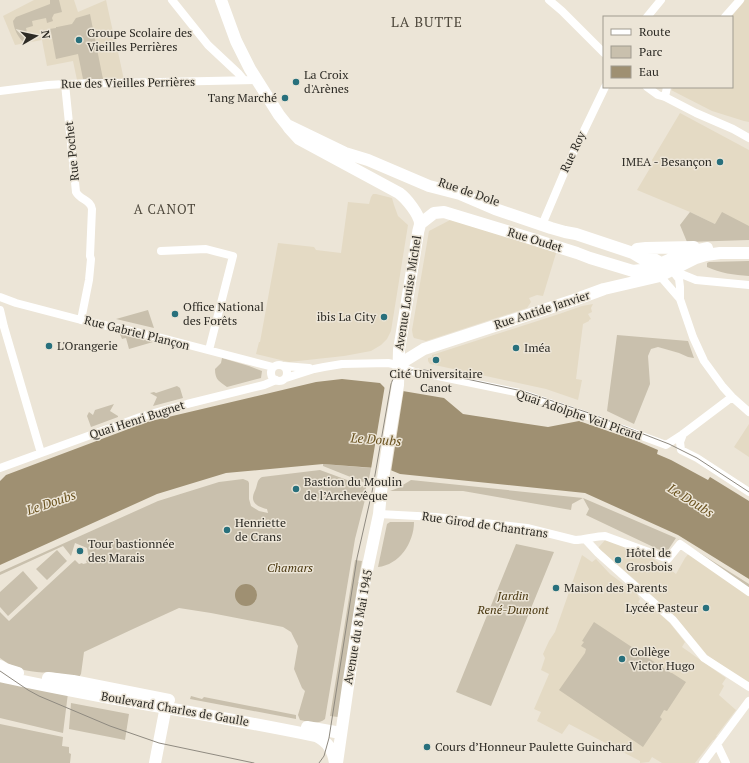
<svg xmlns="http://www.w3.org/2000/svg" width="749" height="763" font-family="'PT Serif',serif">
<style>
.built{fill:#e4dac4}
.green{fill:#c9c0ad}
.water{fill:#9f9072}
.pier{fill:#ece5d7}
.lines{fill:none;stroke-linecap:round;stroke-linejoin:round}
.minor{stroke:#fff;stroke-width:8}
.secondary{stroke:#fff;stroke-width:12}
.tram{stroke:#8f8a80;stroke-width:1}
.poi-dot{fill:#28707c;stroke:#ece5d7;stroke-width:1.5}
.labels{text-anchor:middle;stroke-width:3;stroke-linejoin:round;paint-order:stroke}
.poi-label{font-size:12px;fill:#2d2b25;stroke:#ece5d7;text-anchor:start}
.street-label{font-size:12px;fill:#2d2b25;stroke:#ece5d7}
.park-label{font-size:12px;font-style:italic;fill:#48360e;stroke:#ece5d7}
.neighbourhood-label{font-size:13px;letter-spacing:1px;fill:#4e483c;stroke:#ece5d7}
.water-label{font-size:13px;font-style:italic;fill:#68501c;stroke:#ece5d7}
.quarter-label{font-size:14px;letter-spacing:1px;fill:#4e483c;stroke:#ece5d7}
</style>
<rect width="100%" height="100%" fill="#ece5d7"/>
<!-- built -->
<path class="built" d="M34 0H74L78 12 106 0 113 32 114 33 124 80 83 79 77 80 73 61 47 66 42 40 15 45 3 16Z
M745 0H749V122L744 121 712 111 671 90 674 87H732L731 17Z
M680 113 749 150V226L715 224 690 212 637 190 653 163 652 160Z
M373 194H376L392 198 394 205 398 216 408 225 391 331 387 339 381 345 371 351 344 356 289 362 256 354 259 342H260L278 243 314 247 316 250 341 253 348 202 369 204 371 197Z
M452 219 557 250 543 296 537 295 529 298 531 302 527 308 426 341 414 338 413 336 412 330 429 231Z
M593 304 591 308 592 312 588 314 591 319 589 320V321L583 324 576 379 582 380 578 400 546 389 430 364 428 361V358L432 357V355L559 314 582 306Z
M749 424V457L734 447Z
M606 539 648 555 667 569H670L676 574 685 558 690 552 749 595V682H746L707 655 678 620 648 594 649 592 598 548Z
M582 555 592 562 596 559 610 574 637 594 640 599 638 602 644 607 647 603 669 622 685 642 682 647 726 678 722 684 724 686 719 695 736 710 716 736H717L714 740H713L695 763H662L652 757 649 762 640 763V761L569 724 562 734 537 721 541 712 534 709 549 674 541 670 545 658 543 654 549 641 555 632Z"/>
<!-- green -->
<path class="green" d="M50 0H59L62 12 54 14 52 18 53 21 47 23 46 18 32 21 33 26 26 28 29 42H23C17 35 14 29 13 21L16 17 50 4Z
M90 14 103 79H83L78 54 56 59 51 32H49V29L56 28V27H57L72 24 76 18Z
M690 212 715 224 722 212 749 226V240L687 242 680 225Z
M749 261V276C734 275 720 273 707 267V263L709 262Z
M148 310 154 328 116 319Z
M120 334V333L153 342 129 349 126 338 122 339Z
M617 335 688 341 694 358 688 357 679 353 658 347 651 349 648 356 650 384 634 424 607 411Z
M222 358 249 366 262 371 261 378 227 387C219 381 215 380 215 369L221 363Z
M177 386 180 388 183 398 153 406 157 397 150 393 154 392 156 393Z
M114 404 110 411 118 416V417L91 427 87 416 89 412 93 415 95 410Z
M323 464 371 468 368 484 323 466Z
M320 470 366 487 365 492H367L355 539 325 719C318 725 309 722 300 720L298 715 305 691 302 688 294 669 298 646 291 632 283 627 211 613 179 608 133 629 84 652 81 674 79 677 49 672C33 674 12 668 0 658V612L9 621 75 560 79 564 82 563 83 564 87 563 86 561 89 559 87 548 75 543 71 556 63 546 0 575V572L158 501 219 482 243 479 248 481 249 483V499L251 506 259 511 268 513 267 509C262 508 252 505 253 497 253 494 255 491 256 488 258 482 257 480 262 477Z
M411 480 583 498 676 538 749 584V589L676 538 666 553 586 515 589 509 583 498 572 504 571 510 463 491H390L398 488Z
M390 522H414C414 543 399 565 378 567L387 524Z
M516 544 554 552 491 706 456 692Z
M57 550 67 561 47 580 36 569Z
M355 560 362 561 358 582H360L338 717 330 716Z
M23 571 38 588 8 616 0 607V592Z
M594 622 671 673H672L686 682 667 711 664 710 660 717 662 719 643 747 559 690 585 653 586 649 581 646 584 642 582 641Z
M0 680 68 693 63 733 0 718Z
M191 696 202 699 204 697 296 715V719L190 699Z
M71 703 129 714 125 740 69 729Z
M0 724 63 737 62 746 69 747V753L71 754 70 763H0Z"/>
<!-- water -->
<path class="water" d="M342 379 380 383 385 388 444 398 463 414 548 427 579 421 637 441 658 450 657 454 671 460 708 480 710 477 749 501V579L678 535 585 493 400 474 388 469 323 464 226 473 157 494 0 565V481L6 475 147 422 316 382Z
M235 595a11 11 0 1 1 22 0a11 11 0 1 1-22 0Z"/>
<!-- pier -->
<path class="pier" d="M385 385 386 386 404 389 391 472 388 471 371 469Z"/>
<g class="lines">
<!-- minor -->
<path class="minor" d="M172 0 208 45 239 74 244 80
M549 0 562 11 604 53
M647 17 661 0
M725 17 740 0
M65 84 76 192C80 200 91 200 92 209L90 256 91 259 89 280 81 320
M647 87 658 95 665 97 696 113 733 129 749 138
M0 91 48 85 65 84 256 80
M665 97 667 87
M542 225 567 166 605 87
M161 251 206 249 233 256 209 350
M672 270 679 279 680 287V299L693 337 704 361 723 387 732 397 749 412
M674 271 696 280 749 285
M660 276 680 299
M0 297 16 303 81 320 158 337 273 367
M0 310 4 327 41 453
M271 373a8 8 0 1 1 16 0a8 8 0 1 1-16 0Z
M284 366 309 368
M286 378 314 369 324 367 342 364 388 363 398 365 409 370 415 372 433 375 520 393 588 416 666 445 683 434 732 397
M683 434 680 442 681 450 697 458 749 492
M0 468 143 416 187 404 264 385 276 380
M379 514 436 517 527 528 575 540C585 540 595 536 605 536L668 559 680 544 749 592
M585 539 598 553 673 620 704 658 749 687
M717 744 726 763
M703 763 749 701"/>
<!-- secondary -->
<path class="secondary" d="M221 0 236 41 250 69 279 115 287 125 345 153 368 160 429 186 460 194 495 209 551 228 565 232 576 234 633 253 643 259 660 276
M287 125 289 128 299 139 399 193C406 198 420 215 420 224 420 226 418 231 418 233L399 350 398 385 389 439 381 492 379 514 363 590 348 686 337 763
M420 224 434 213 444 212 526 237 577 253 590 258 633 271 649 269 684 253 707 248
M637 249 646 248 694 247
M644 253 672 270
M398 365 424 349 574 300 604 289 660 276 696 258 706 255 720 253H749
M0 666 5 669 18 673
M0 676C36 684 73 691 110 698 179 710 247 722 316 736 328 742 333 750 335 763
M48 678 73 681 169 700
M307 727 341 733
M155 763 167 701"/>
<!-- tram -->
<path class="tram" d="M0 671 28 690 39 696 110 726 159 743 254 763
M319 763 324 756 329 738 357 558 372 492 391 384C392 382 392 380 394 378 401 370 415 369 425 370L522 391 589 413 669 444 697 458 749 492"/>
</g>
<!-- markers -->
<g class="poi-dot">
<circle cx="79" cy="40" r="4"/>
<circle cx="296" cy="82" r="4"/>
<circle cx="285" cy="98" r="4"/>
<circle cx="720" cy="162" r="4"/>
<circle cx="175" cy="314" r="4"/>
<circle cx="384" cy="317" r="4"/>
<circle cx="49" cy="346" r="4"/>
<circle cx="516" cy="348" r="4"/>
<circle cx="436" cy="360" r="4"/>
<circle cx="296" cy="489" r="4"/>
<circle cx="227" cy="530" r="4"/>
<circle cx="80" cy="551" r="4"/>
<circle cx="618" cy="560" r="4"/>
<circle cx="556" cy="588" r="4"/>
<circle cx="706" cy="608" r="4"/>
<circle cx="622" cy="659" r="4"/>
<circle cx="427" cy="747" r="4"/>
</g>
<g class="labels">
<!-- poi labels -->
<g class="poi-label">
<text x="87" y="37">Groupe Scolaire des<tspan x="87" dy="14">Vieilles Perrières</tspan></text>
<text x="304" y="79">La Croix<tspan x="304" dy="14">d'Arènes</tspan></text>
<text x="277" y="102" text-anchor="end">Tang Marché</text>
<text x="712" y="166" text-anchor="end">IMEA - Besançon</text>
<text x="183" y="311">Office National<tspan x="183" dy="14">des Forêts</tspan></text>
<text x="376" y="321" text-anchor="end">ibis La City</text>
<text x="57" y="350">L'Orangerie</text>
<text x="524" y="352">Iméa</text>
<text x="436" y="378" text-anchor="middle">Cité Universitaire<tspan x="436" dy="14">Canot</tspan></text>
<text x="304" y="486">Bastion du Moulin<tspan x="304" dy="14">de l’Archevêque</tspan></text>
<text x="235" y="527">Henriette<tspan x="235" dy="14">de Crans</tspan></text>
<text x="88" y="548">Tour bastionnée<tspan x="88" dy="14">des Marais</tspan></text>
<text x="626" y="557">Hôtel de<tspan x="626" dy="14">Grosbois</tspan></text>
<text x="564" y="592">Maison des Parents</text>
<text x="698" y="612" text-anchor="end">Lycée Pasteur</text>
<text x="630" y="656">Collège<tspan x="630" dy="14">Victor Hugo</tspan></text>
<text x="435" y="751">Cours d’Honneur Paulette Guinchard</text>
</g>
<!-- street labels -->
<g class="street-label">
<text transform="translate(128 83) rotate(-1)" y="4">Rue des Vieilles Perrières</text>
<text transform="translate(72 151) rotate(-96)" y="4">Rue Pochet</text>
<text transform="translate(573 152) rotate(-65)" y="4">Rue Roy</text>
<text transform="translate(469 192) rotate(19)" y="4">Rue de Dole</text>
<text transform="translate(535 240) rotate(17)" y="4">Rue Oudet</text>
<text transform="translate(408 293) rotate(-81)" y="4">Avenue Louise Michel</text>
<text transform="translate(542 310) rotate(-18)" y="4">Rue Antide Janvier</text>
<text transform="translate(137 333) rotate(14)" y="4">Rue Gabriel Plançon</text>
<text transform="translate(579 415) rotate(19)" y="4">Quai Adolphe Veil Picard</text>
<text transform="translate(137 420) rotate(-18)" y="4">Quai Henri Bugnet</text>
<text transform="translate(485 525) rotate(8)" y="4">Rue Girod de Chantrans</text>
<text transform="translate(358 627) rotate(-80)" y="4">Avenue du 8 Mai 1945</text>
<text transform="translate(175 709) rotate(10)" y="4">Boulevard Charles de Gaulle</text>
</g>
<!-- park labels -->
<g class="park-label">
<text x="290" y="572">Chamars</text>
<text x="513" y="600">Jardin<tspan x="513" dy="14">René-Dumont</tspan></text>
</g>
<!-- neighbourhood labels -->
<g class="neighbourhood-label">
<text x="165" y="214">A CANOT</text>
</g>
<!-- water labels -->
<g class="water-label">
<text transform="translate(376 439) rotate(4)" y="5">Le Doubs</text>
<text transform="translate(691 500) rotate(32)" y="5">Le Doubs</text>
<text transform="translate(51 502) rotate(-19)" y="5">Le Doubs</text>
</g>
<!-- quarter labels -->
<g class="quarter-label">
<text x="427" y="27">LA BUTTE</text>
</g>
</g>
<!-- legend -->
<rect x="603" y="16" width="130" height="72" fill="#ece5d7" stroke="#a09b90"/>
<rect x="611" y="29" width="20" height="6" fill="#ffffff" stroke="#a09b90"/>
<text x="639" y="36" font-size="12" fill="#2d2b25">Route</text>
<rect x="611" y="46" width="20" height="12" fill="#c9c0ad" stroke="#a09b90"/>
<text x="639" y="56" font-size="12" fill="#2d2b25">Parc</text>
<rect x="611" y="66" width="20" height="12" fill="#9f9072" stroke="#a09b90"/>
<text x="639" y="76" font-size="12" fill="#2d2b25">Eau</text>
<!-- north arrow -->
<g transform="translate(36 36) rotate(81)" stroke="#ece5d7" stroke-width="3" paint-order="stroke">
<path d="M0-3L7 15L0 10L-7 15Z" fill="#2d2b25"/>
<text y="-6" font-size="11" font-weight="bold" text-anchor="middle" fill="#2d2b25">N</text>
</g>
</svg>
